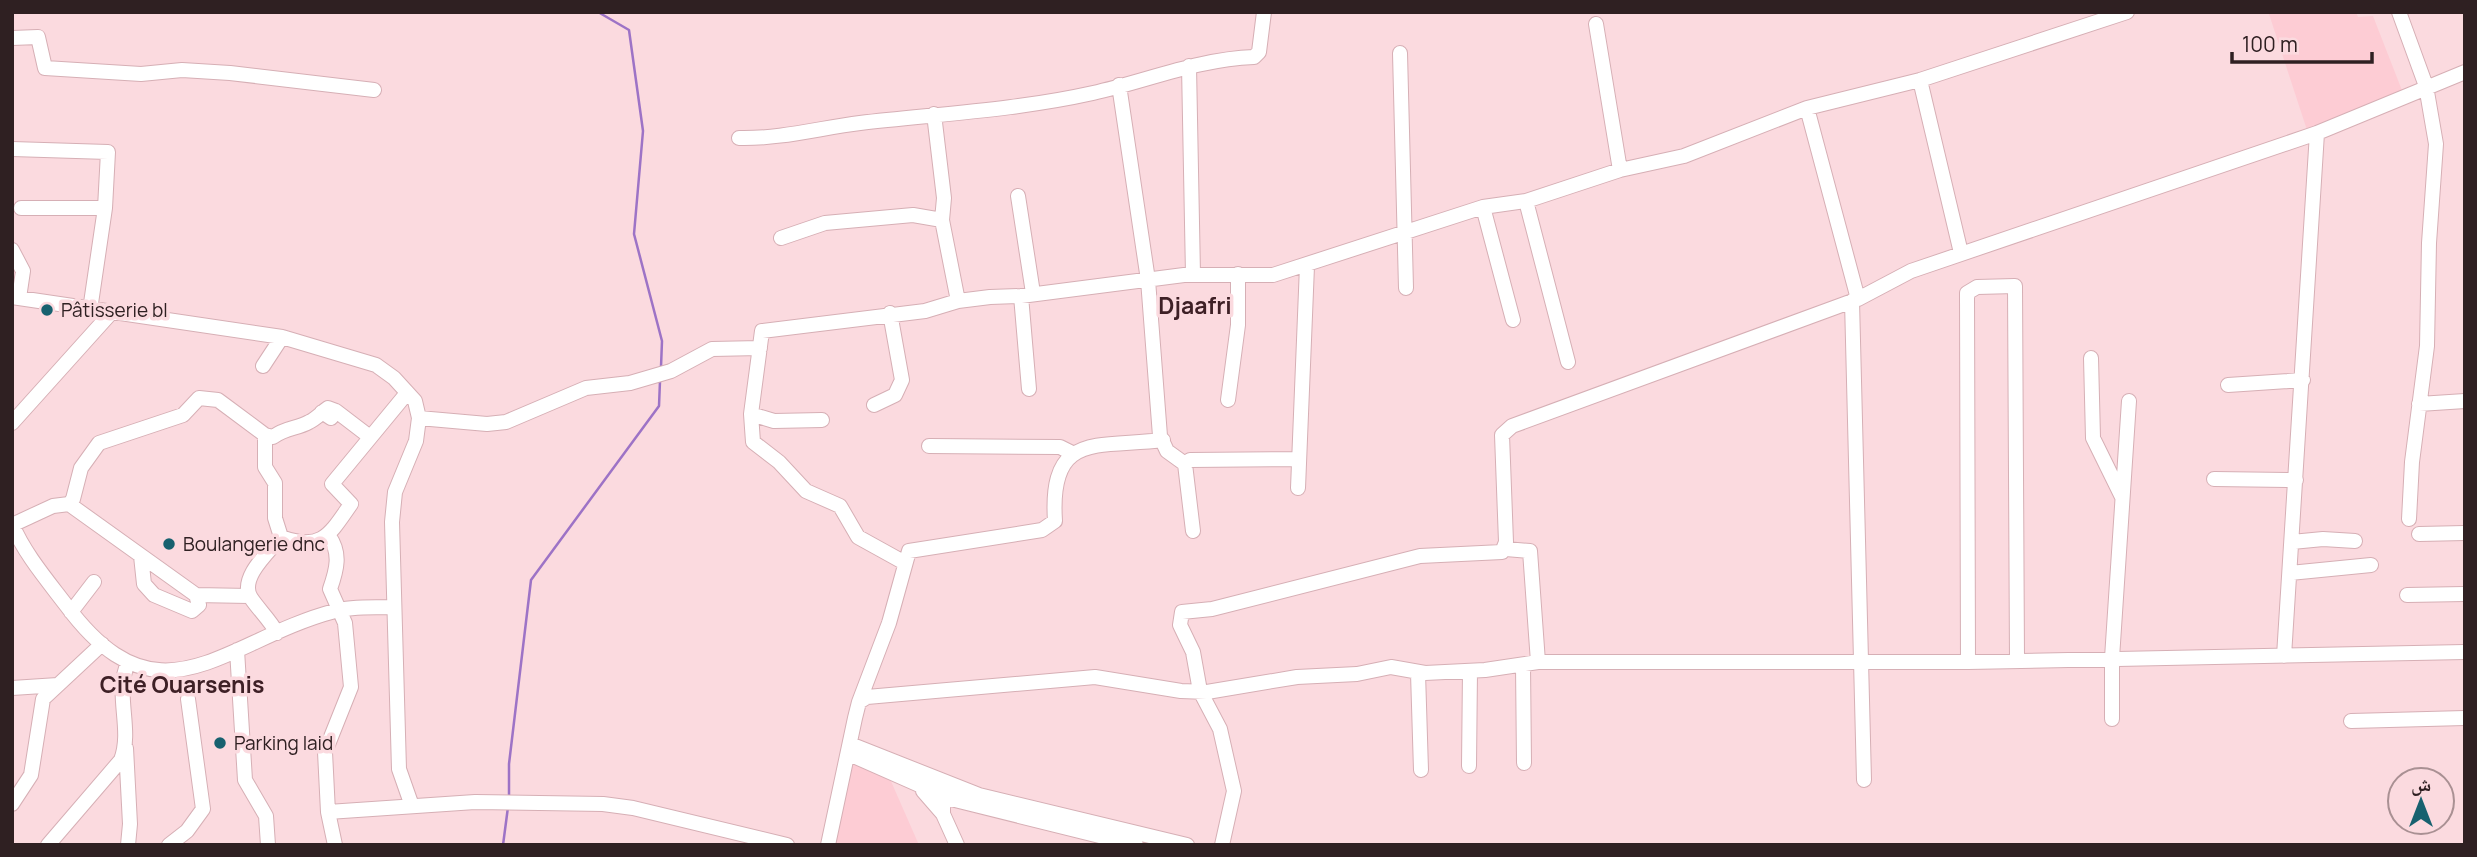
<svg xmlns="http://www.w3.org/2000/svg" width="2477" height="857" font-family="Manrope,'Noto Naskh Arabic',sans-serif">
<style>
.built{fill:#fdccd4}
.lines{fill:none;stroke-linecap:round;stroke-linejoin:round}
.stream{stroke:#9d73c6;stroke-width:2.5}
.minor-casing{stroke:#d6afb5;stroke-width:16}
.minor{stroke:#fff;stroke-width:14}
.poi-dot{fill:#17616f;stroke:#fbdadf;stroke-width:2.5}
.labels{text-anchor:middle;stroke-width:7;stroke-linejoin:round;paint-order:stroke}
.poi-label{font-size:19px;fill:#2f2022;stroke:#fbdadf;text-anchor:start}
.quarter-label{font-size:23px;font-weight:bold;fill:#3e2026;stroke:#fbdadf}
</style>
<rect width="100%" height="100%" fill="#fbdadf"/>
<!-- built -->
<path class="built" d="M2274 12H2356L2358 17 2373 16 2403 93 2307 130 2269 14Z
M852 761 890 779 919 845H835Z"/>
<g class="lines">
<!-- stream -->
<path class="stream" d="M598 12 629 30 643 131 634 234 662 341 661 367
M509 796V764L531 580 659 406 660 381
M503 845 508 807"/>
<defs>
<path id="minor" d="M2399 12 2426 86 2436 144 2429 243 2427 346 2412 462 2409 519
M1596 24 1620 170
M12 38 38 37 45 68 141 74 182 70 230 73 374 90
M1400 53 1406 288
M1189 66 1193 275
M1920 80 1961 253
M1119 85 1148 280 1160 436 1167 451 1185 464 1190 460 1299 459
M1807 108 1858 299
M934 114 944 198 942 220 958 301
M739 138C780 139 820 128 860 123 938 114 1017 110 1093 93 1147 81 1198 59 1254 57L1259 52 1264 12
M12 149 108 152 105 208
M1018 196 1033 293
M1526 201 1568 362
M1483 207 1513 320
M21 208H105L90 310
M781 238 825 223 913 215 942 220
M12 250 23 271 19 298
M1021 296 1029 389
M12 297 282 337 376 365 394 378 415 401 419 418 416 441 395 492 392 522 399 769 412 806
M1852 301 1864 780
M2091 358 2093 438 2122 497
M263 366 282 337
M2228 385 2303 380
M1228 400 1238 325V274
M2419 404 2465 401
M874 405 895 395 902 380 890 313
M336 411 370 437
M751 414 774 421 822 420
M419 418 487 424 506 422 586 388 630 383 671 371 712 349 760 348
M12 423 110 314
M265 435V467L275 483V518L281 537C322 552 330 534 351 504L332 484 407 393
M929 446 1060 447 1072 453
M1185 464 1193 531
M2214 479 2296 480
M1298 488 1307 266
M69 504 196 595 199 605 192 611 154 595 144 584 141 556
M12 524C24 553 47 580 66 605 160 732 224 640 335 611 353 606 375 608 394 607
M12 525 53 506 69 504 73 499 81 468 99 443 183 415 199 398 218 400 265 435 273 437C286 427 297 429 309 422 316 419 322 412 328 408L336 411 331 418 322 412
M2419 534 2465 533
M329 536C341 553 337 569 330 589L345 623 351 687 325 752 328 812 335 845
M2292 542 2323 539 2355 541
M1506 549 1530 551 1538 662
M905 563 858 537 840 506 806 491 779 462 753 442 751 414 762 331 925 311 958 301 990 297 1021 296 1184 275H1273L1483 207 1526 201 1620 170 1684 156 1807 108 1920 80 2127 12
M2290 573 2371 565
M196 595 249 596
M2407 595 2465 594
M71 612 94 582
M277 633C270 620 259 610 251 598 238 578 270 551 281 537
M237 650 245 780 266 816 268 845
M2284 656 2317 133
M1968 662 1967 293 1977 287 2015 286 2017 660
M1523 666 1524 763
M1418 673 1421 770
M12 688 58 685
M859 702 889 623 909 551 1042 530 1055 521C1049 431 1097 448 1163 440
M2112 719V658L2129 401
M2351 721 2465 718
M850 744 979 795 1187 845
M126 748 130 824 128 845
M849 754 951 799 1136 845
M1469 766 1470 671
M923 791 943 814V802L951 799
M12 804 31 775 43 699 102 644
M328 812 475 802 603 804 633 808 787 845
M943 814 957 845
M48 845 121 760C133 729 114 694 128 663
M169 845 187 831 203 809 188 699
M828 845 855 718 859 702 867 697 1095 677 1181 691 1207 692 1297 677 1357 674 1391 667 1425 673 1485 670 1538 662H1968L2465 652
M1222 845 1234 791 1220 729 1200 691 1193 652 1180 625 1182 612 1212 609 1420 556 1502 552 1506 542 1502 435 1512 426 1858 299 1911 271 2317 133 2465 72"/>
</defs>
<!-- minor casing -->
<use href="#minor" class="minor-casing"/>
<!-- minor -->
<use href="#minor" class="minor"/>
</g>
<!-- markers -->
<g class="poi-dot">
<circle cx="47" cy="310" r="7"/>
<circle cx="169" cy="544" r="7"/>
<circle cx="220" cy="743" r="7"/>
</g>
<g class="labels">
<!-- poi labels -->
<g class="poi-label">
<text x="61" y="317">Pâtisserie bl</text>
<text x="183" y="551">Boulangerie dnc</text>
<text x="234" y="750">Parking laid</text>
</g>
<!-- quarter labels -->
<g class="quarter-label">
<text x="1195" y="314">Djaafri</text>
<text x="182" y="693">Cité Ouarsenis</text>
</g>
</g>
<!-- border -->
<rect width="2477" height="857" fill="none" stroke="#2f2022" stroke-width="28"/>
<!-- north arrow -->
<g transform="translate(2421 801)"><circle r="33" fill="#fbdadf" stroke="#a99093" stroke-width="2"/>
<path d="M0-5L12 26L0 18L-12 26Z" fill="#17616f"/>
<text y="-10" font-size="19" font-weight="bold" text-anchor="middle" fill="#2f2022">ش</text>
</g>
<!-- scale -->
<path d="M2232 52v10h140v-10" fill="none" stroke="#2f2022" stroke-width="3.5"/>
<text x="2242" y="52" font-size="21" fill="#2f2022" stroke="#fbdadf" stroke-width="5" paint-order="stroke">100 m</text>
</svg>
